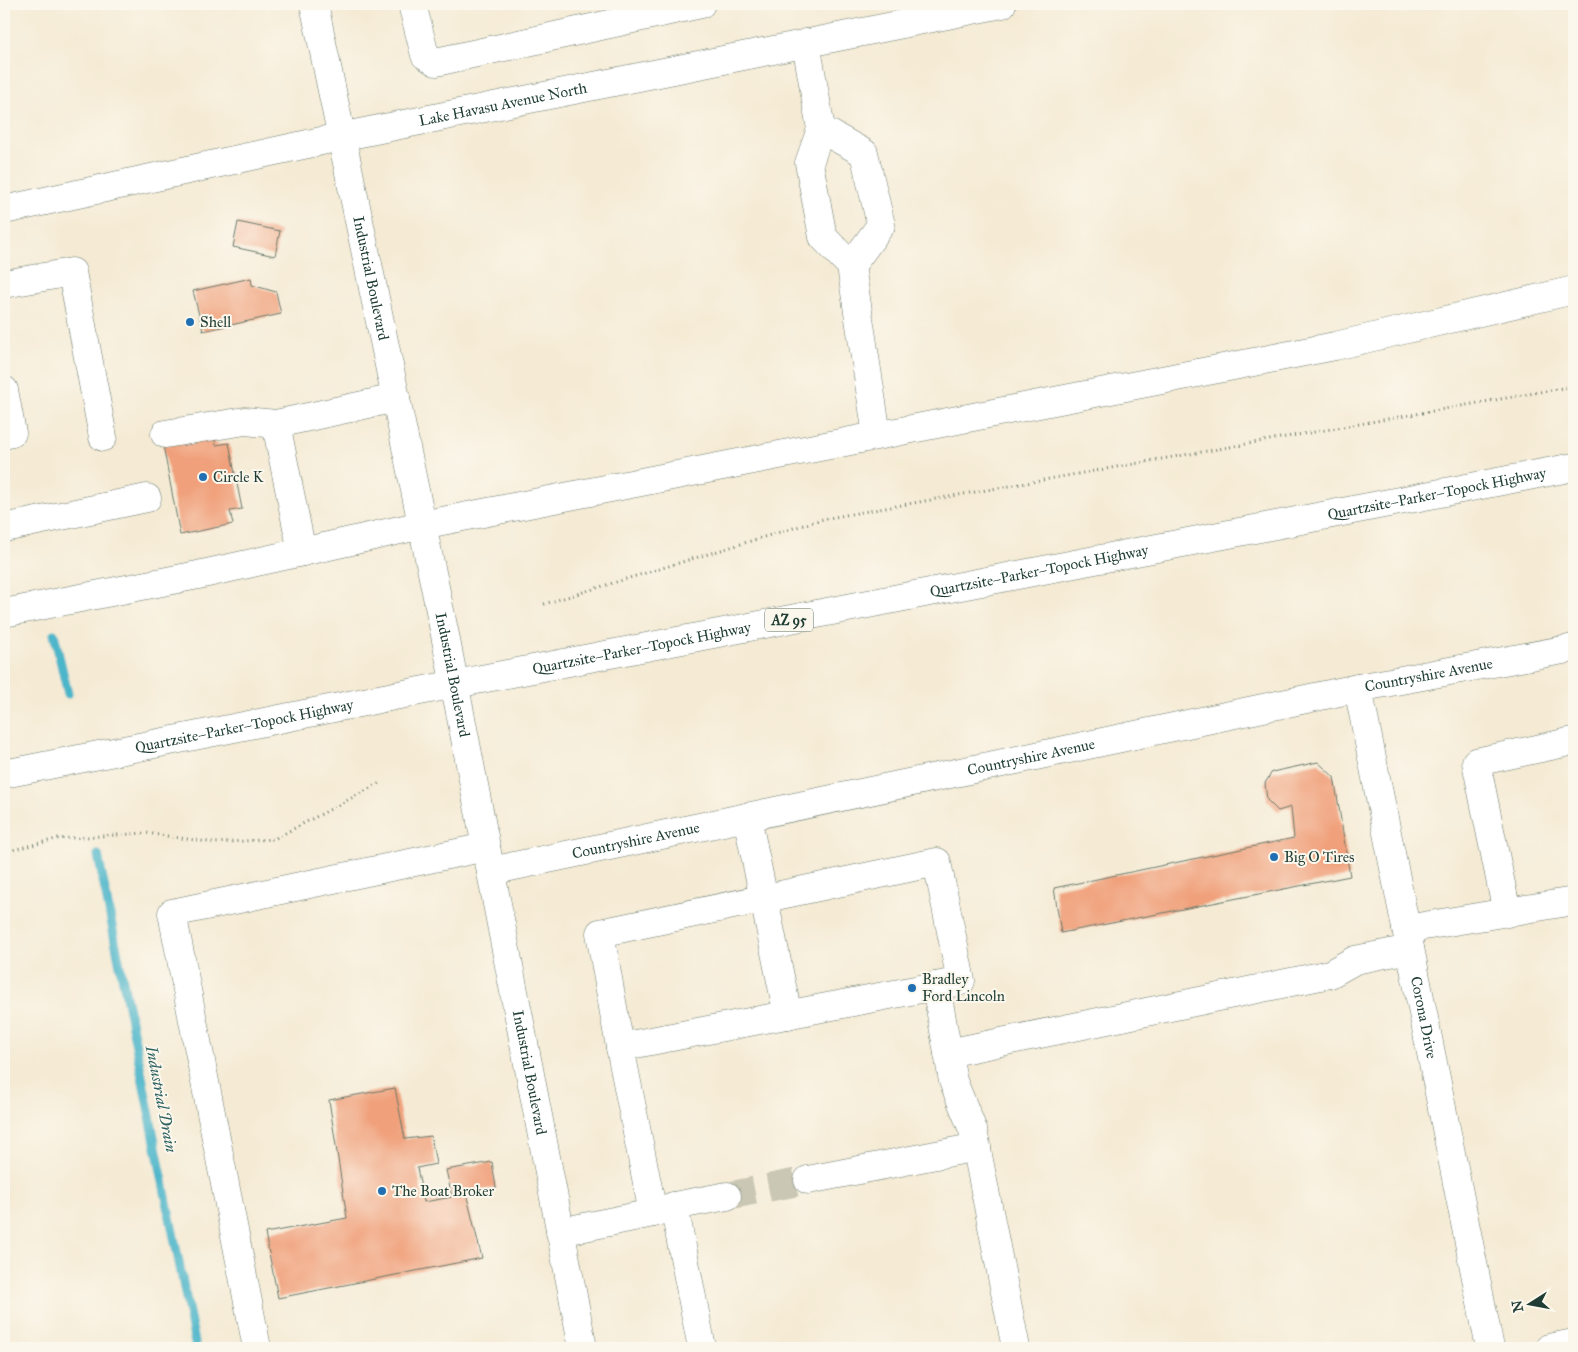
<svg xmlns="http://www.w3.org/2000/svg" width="1578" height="1352" font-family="'IM FELL Great Primer',serif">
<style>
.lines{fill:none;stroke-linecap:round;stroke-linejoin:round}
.stream{stroke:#4bb5c9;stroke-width:9}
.building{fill:#f0a07a}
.minor-tunnel{stroke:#cac8b5;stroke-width:28;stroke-dasharray:28 14;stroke-linecap:butt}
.minor-casing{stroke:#6a7a6c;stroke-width:29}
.major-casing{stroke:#6a7a6c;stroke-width:29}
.highway-casing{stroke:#6a7a6c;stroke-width:29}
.path{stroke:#6a7a6c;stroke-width:3;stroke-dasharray:1 4;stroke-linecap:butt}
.minor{stroke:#fff;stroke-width:28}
.major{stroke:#fff;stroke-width:28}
.highway{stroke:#fff;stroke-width:28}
.poi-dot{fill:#1f6fb2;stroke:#fbf7ec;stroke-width:2}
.labels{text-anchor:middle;stroke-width:4;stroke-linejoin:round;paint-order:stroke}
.shield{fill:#fbf7ec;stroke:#61756b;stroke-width:1}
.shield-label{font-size:14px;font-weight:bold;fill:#1f3d34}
.street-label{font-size:15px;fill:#1f3d34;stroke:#fbf7ec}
.poi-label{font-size:15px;fill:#1f3d34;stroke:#fbf7ec;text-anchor:start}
.water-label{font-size:16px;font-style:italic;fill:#2c6161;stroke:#fbf7ec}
</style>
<rect width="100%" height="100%" fill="#fbf7ec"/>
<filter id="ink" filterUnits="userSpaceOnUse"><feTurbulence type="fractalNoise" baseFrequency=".02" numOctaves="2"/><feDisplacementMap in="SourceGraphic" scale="10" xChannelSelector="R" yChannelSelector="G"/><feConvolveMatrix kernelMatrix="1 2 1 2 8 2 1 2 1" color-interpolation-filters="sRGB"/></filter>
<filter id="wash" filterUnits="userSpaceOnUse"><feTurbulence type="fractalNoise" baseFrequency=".0096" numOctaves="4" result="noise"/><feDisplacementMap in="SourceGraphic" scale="20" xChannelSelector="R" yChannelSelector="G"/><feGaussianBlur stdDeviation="1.12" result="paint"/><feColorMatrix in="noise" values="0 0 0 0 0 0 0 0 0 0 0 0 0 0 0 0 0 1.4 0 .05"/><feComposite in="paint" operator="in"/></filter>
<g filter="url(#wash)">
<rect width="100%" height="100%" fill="#f5ebd5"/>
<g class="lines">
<!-- stream -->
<path class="stream" d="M54 634 68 694
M98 855 196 1348"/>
</g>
<g id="blocks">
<!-- building -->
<path class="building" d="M238 222 280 231 275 256 233 247Z
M251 278 252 285 276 292 281 314 203 331 193 291Z
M214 435 216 445 229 443 242 509 230 511 233 524 180 535 163 445Z
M1318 762 1334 777 1350 876 1061 933 1054 888 1294 838 1291 807 1278 811 1267 800 1265 783 1272 772Z
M395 1088 405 1139 431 1136 436 1164 417 1168 424 1202 452 1197 446 1170 492 1162 496 1188 466 1193 482 1258 278 1298 265 1233 347 1218 329 1100Z"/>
</g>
</g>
<g filter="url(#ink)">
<use href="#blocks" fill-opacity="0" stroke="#6a7a6c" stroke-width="1"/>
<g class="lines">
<!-- minor-tunnel -->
<path class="minor-tunnel" d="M727 1196 808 1180"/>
<defs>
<g id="minor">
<path id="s1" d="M314 4 445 635 583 1348"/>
<path d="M412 4 425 55 436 62 701 4"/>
<path d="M806 43 821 129 809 163 823 237 851 266 877 435"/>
<path d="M821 129 864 153 881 225 851 266"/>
<path d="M4 284 72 272 103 437"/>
<path d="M4 390 12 433 4 435"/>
<path d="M396 398 276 424 302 552 422 525 1335 346 1574 290"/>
<path d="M165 434 245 421 276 424"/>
<path d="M4 528 147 498"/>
<path d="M4 613 198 575 302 552"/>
<path id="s2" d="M1358 688 1490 1348"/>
<path d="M747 817 788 1015"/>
<path id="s3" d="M491 871 1358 688 1574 648"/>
<path d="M1507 913 1476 762 1574 741"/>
<path d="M1406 929 1574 901"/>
<path d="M620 1047 600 933 937 862 961 981 936 986"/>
<path d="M948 1053 1330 974 1355 960 1410 949"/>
<path d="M808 1180 977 1147"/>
<path d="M674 1206 702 1348"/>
<path d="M653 1213 620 1047 936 986 953 1081 973 1130 1016 1348"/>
<path d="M560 1232 653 1213 674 1206 727 1196"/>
<path d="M257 1348 172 913 486 847"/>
<path d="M1549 1348 1574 1343"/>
</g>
<g id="major">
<path id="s4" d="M4 210 340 137 1002 4"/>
</g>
<g id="highway">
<path id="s5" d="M4 774 389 697 1574 467"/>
</g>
</defs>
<!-- minor casing -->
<use href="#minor" class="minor-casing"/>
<!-- major casing -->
<use href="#major" class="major-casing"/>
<!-- highway casing -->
<use href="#highway" class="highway-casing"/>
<!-- path -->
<path class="path" d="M544 604 823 519 1574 386
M4 852 56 839 146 833 215 843 274 839 380 783"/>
<!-- minor -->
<use href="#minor" class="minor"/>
<!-- major -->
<use href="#major" class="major"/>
<!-- highway -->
<use href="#highway" class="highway"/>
</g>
</g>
<!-- markers -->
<g class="poi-dot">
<circle cx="190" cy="322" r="5"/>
<circle cx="203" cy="477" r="5"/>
<circle cx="1274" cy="857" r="5"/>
<circle cx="912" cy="988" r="5"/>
<circle cx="382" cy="1191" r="5"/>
</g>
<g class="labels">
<!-- shield labels -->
<rect class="shield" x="765" y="608.5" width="48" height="23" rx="4"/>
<g class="shield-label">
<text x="789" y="625">AZ 95</text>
</g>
<!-- street labels -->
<g class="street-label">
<text dy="5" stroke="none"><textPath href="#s4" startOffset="510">Lake Havasu Avenue North</textPath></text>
<text dy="5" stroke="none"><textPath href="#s1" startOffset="280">Industrial Boulevard</textPath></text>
<text dy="5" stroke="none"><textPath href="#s5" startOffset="1460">Quartzsite–Parker–Topock Highway</textPath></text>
<text dy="5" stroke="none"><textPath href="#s5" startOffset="1055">Quartzsite–Parker–Topock Highway</textPath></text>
<text dy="5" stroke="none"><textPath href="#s5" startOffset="650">Quartzsite–Parker–Topock Highway</textPath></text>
<text dy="5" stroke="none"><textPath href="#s1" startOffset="685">Industrial Boulevard</textPath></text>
<text dy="5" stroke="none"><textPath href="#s3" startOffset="958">Countryshire Avenue</textPath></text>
<text dy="5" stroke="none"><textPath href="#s5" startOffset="245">Quartzsite–Parker–Topock Highway</textPath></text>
<text dy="5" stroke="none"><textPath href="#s3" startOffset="552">Countryshire Avenue</textPath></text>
<text dy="5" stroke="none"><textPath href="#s3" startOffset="148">Countryshire Avenue</textPath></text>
<text dy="5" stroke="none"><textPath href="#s2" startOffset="336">Corona Drive</textPath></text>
<text dy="5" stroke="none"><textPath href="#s1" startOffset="1090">Industrial Boulevard</textPath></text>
</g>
<!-- poi labels -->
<g class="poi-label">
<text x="200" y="327">Shell</text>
<text x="213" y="482">Circle K</text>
<text x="1284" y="862">Big O Tires</text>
<text x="922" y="984">Bradley<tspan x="922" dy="17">Ford Lincoln</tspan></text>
<text x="392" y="1196">The Boat Broker</text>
</g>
<!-- water labels -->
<g class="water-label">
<text transform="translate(162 1099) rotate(79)" y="6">Industrial Drain</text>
</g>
</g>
<!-- margin -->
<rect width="1578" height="1352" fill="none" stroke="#fbf7ec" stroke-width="20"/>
<!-- north arrow -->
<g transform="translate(1530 1304) rotate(259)" stroke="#fbf7ec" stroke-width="4" paint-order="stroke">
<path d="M0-4L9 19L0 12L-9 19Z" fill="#1f3d34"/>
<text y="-8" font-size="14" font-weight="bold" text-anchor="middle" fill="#1f3d34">N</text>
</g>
</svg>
